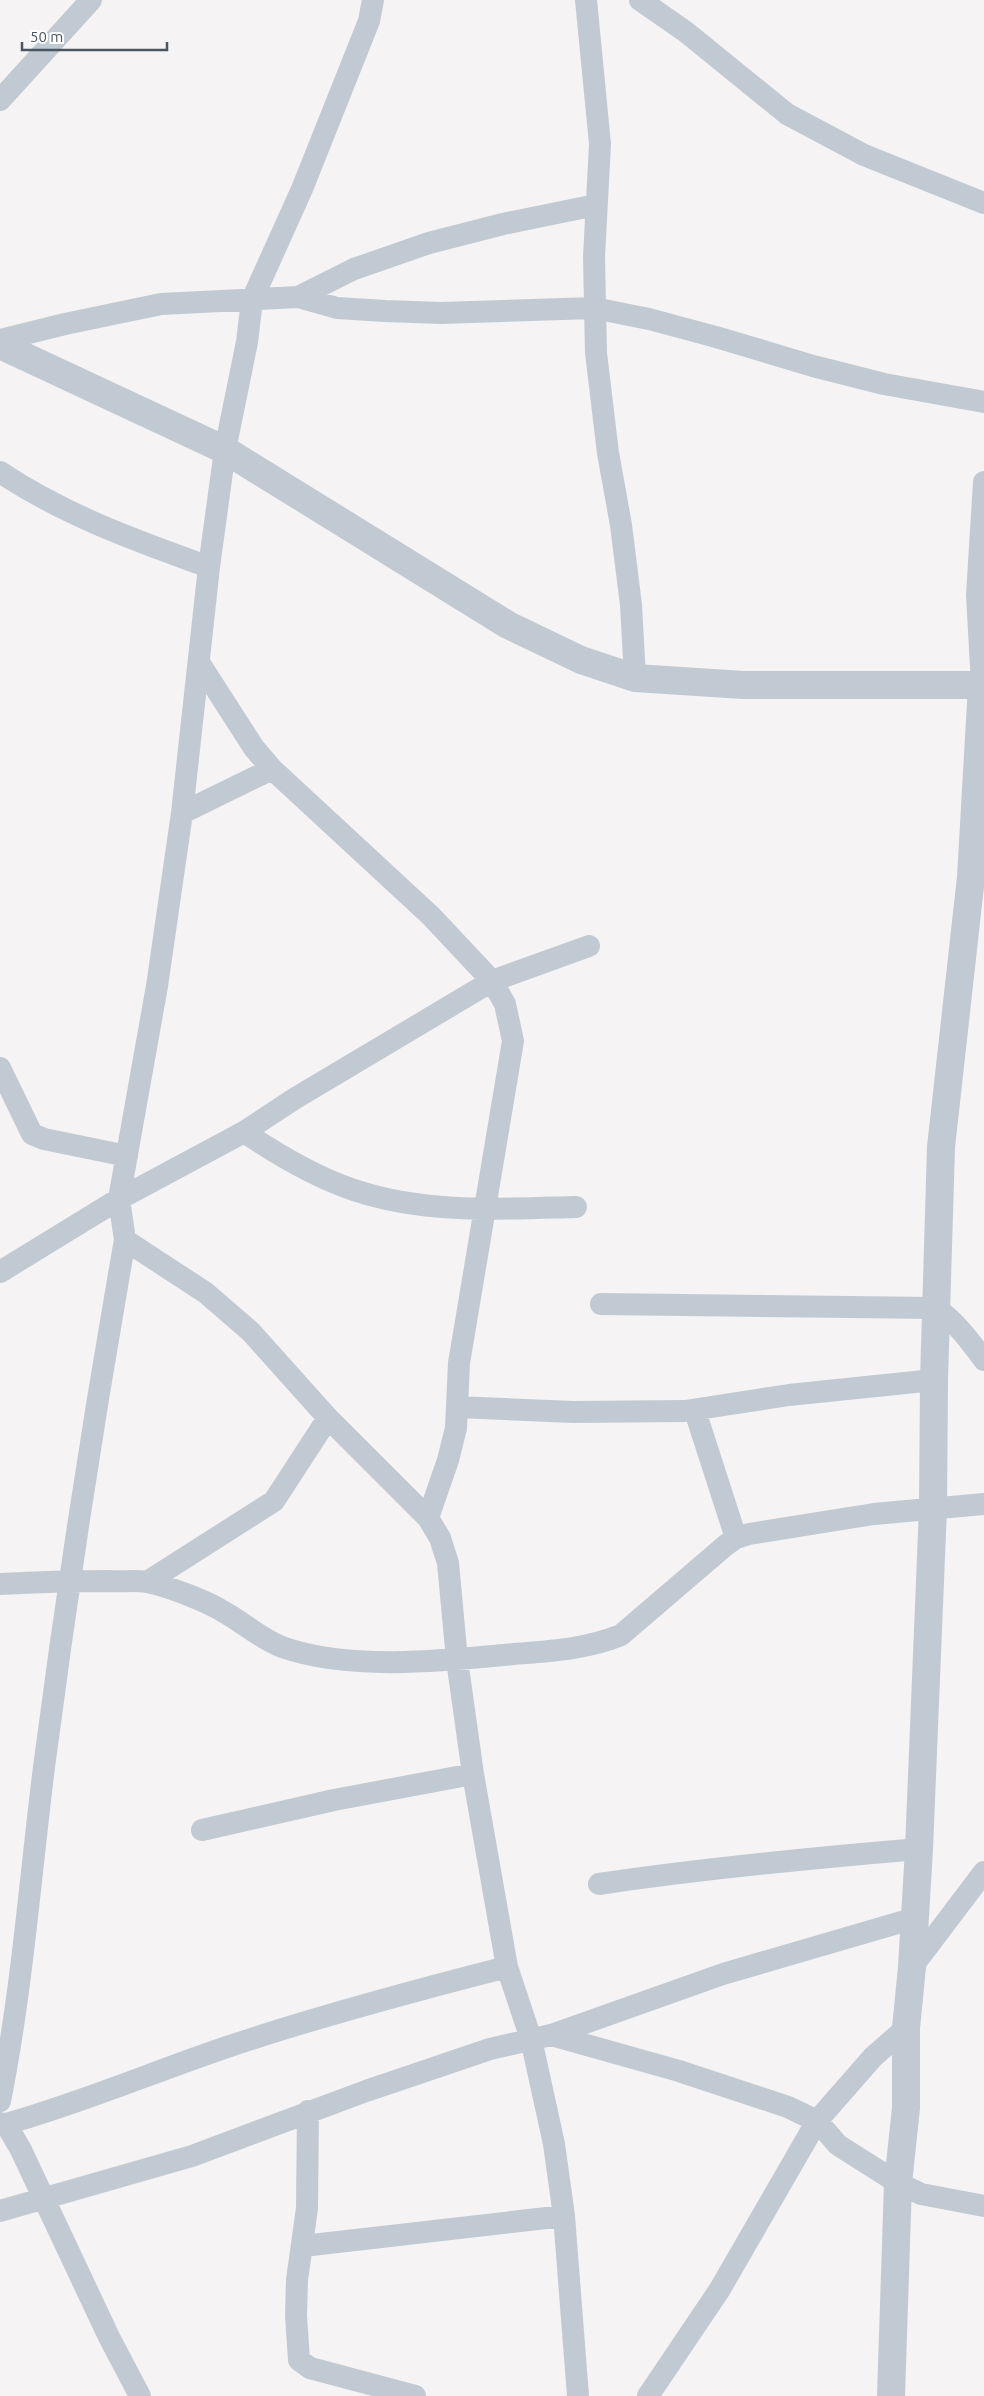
<svg xmlns="http://www.w3.org/2000/svg" width="984" height="2396" font-family="Ubuntu,sans-serif">
<style>
.lines{fill:none;stroke-linecap:round;stroke-linejoin:round}
.minor{stroke:#c1cad2;stroke-width:22}
.tertiary{stroke:#c1cad2;stroke-width:28}
</style>
<rect width="100%" height="100%" fill="#f5f3f3"/>
<g class="lines">
<!-- minor -->
<path class="minor" d="M586 0 600 144 594 257 596 353 608 453 621 525 631 605 635 678
M640 0 686 32 787 114 864 155 984 203
M0 100 91 0
M298 297 337 308 385 311 441 313 594 308 649 319 716 337 813 366 884 384 984 402
M0 340 65 324 161 304 298 297 354 269 429 243 503 224 596 205
M0 472C64 515 137 541 209 567
M200 664 254 748 272 769 431 916 492 981 505 1004 513 1041 459 1363 456 1428 448 1460 428 1518
M982 685 977 595 984 482
M182 813 272 769
M0 1068 32 1134 44 1139 127 1156
M244 1132C278 1155 315 1177 354 1190 425 1214 502 1209 576 1207
M125 1240 206 1293 251 1332 328 1418 428 1518 440 1538 448 1563 457 1660 473 1774 507 1967 531 2039 554 2144 564 2216 578 2396
M0 1272 119 1199 244 1132 294 1099 492 981 589 946
M601 1304 936 1308C956 1322 970 1341 984 1360
M458 1407 573 1412 685 1411 789 1395 934 1380
M695 1411 736 1538
M147 1582 274 1501 328 1418
M0 1584C37 1582 73 1581 109 1581 121 1582 135 1580 147 1582 167 1586 207 1601 224 1612 244 1623 261 1639 282 1647 350 1671 443 1661 514 1654 551 1651 587 1649 621 1635L726 1545 736 1538 749 1534 874 1514 984 1504
M202 1830 334 1800 473 1774
M599 1884C705 1868 812 1858 919 1849
M912 1967 984 1872
M551 2035 723 1974 915 1918
M0 2101C22 1991 30 1879 44 1767 67 1591 94 1415 125 1240L119 1199 157 986 182 813 209 567 225 450 247 342 252 300 302 189 369 21 373 0
M308 2111 307 2208 297 2280 296 2316 299 2360 310 2368 415 2396
M0 2123 6 2124 21 2150 109 2337 140 2396
M6 2124C81 2103 153 2072 227 2047 319 2016 413 1991 507 1967
M0 2211 192 2156 366 2091 490 2049 551 2035 679 2071 788 2107 817 2121 838 2145 898 2183 921 2194 984 2206
M303 2246 564 2216
M648 2396 720 2289 817 2121 873 2057 906 2028"/>
<!-- tertiary -->
<path class="tertiary" d="M0 345 225 450 508 625 581 660 635 678 743 685H984
M891 2396 898 2183 906 2108V2028L912 1967 919 1849 933 1508 934 1380 941 1147 971 877 982 685"/>
</g>
<!-- scale -->
<path d="M22 42v8h145v-8" fill="none" stroke="#4a5661" stroke-width="2.5"/>
<text x="30" y="42" font-size="15" fill="#4a5661" stroke="#ffffff" stroke-width="4" paint-order="stroke">50 m</text>
</svg>
